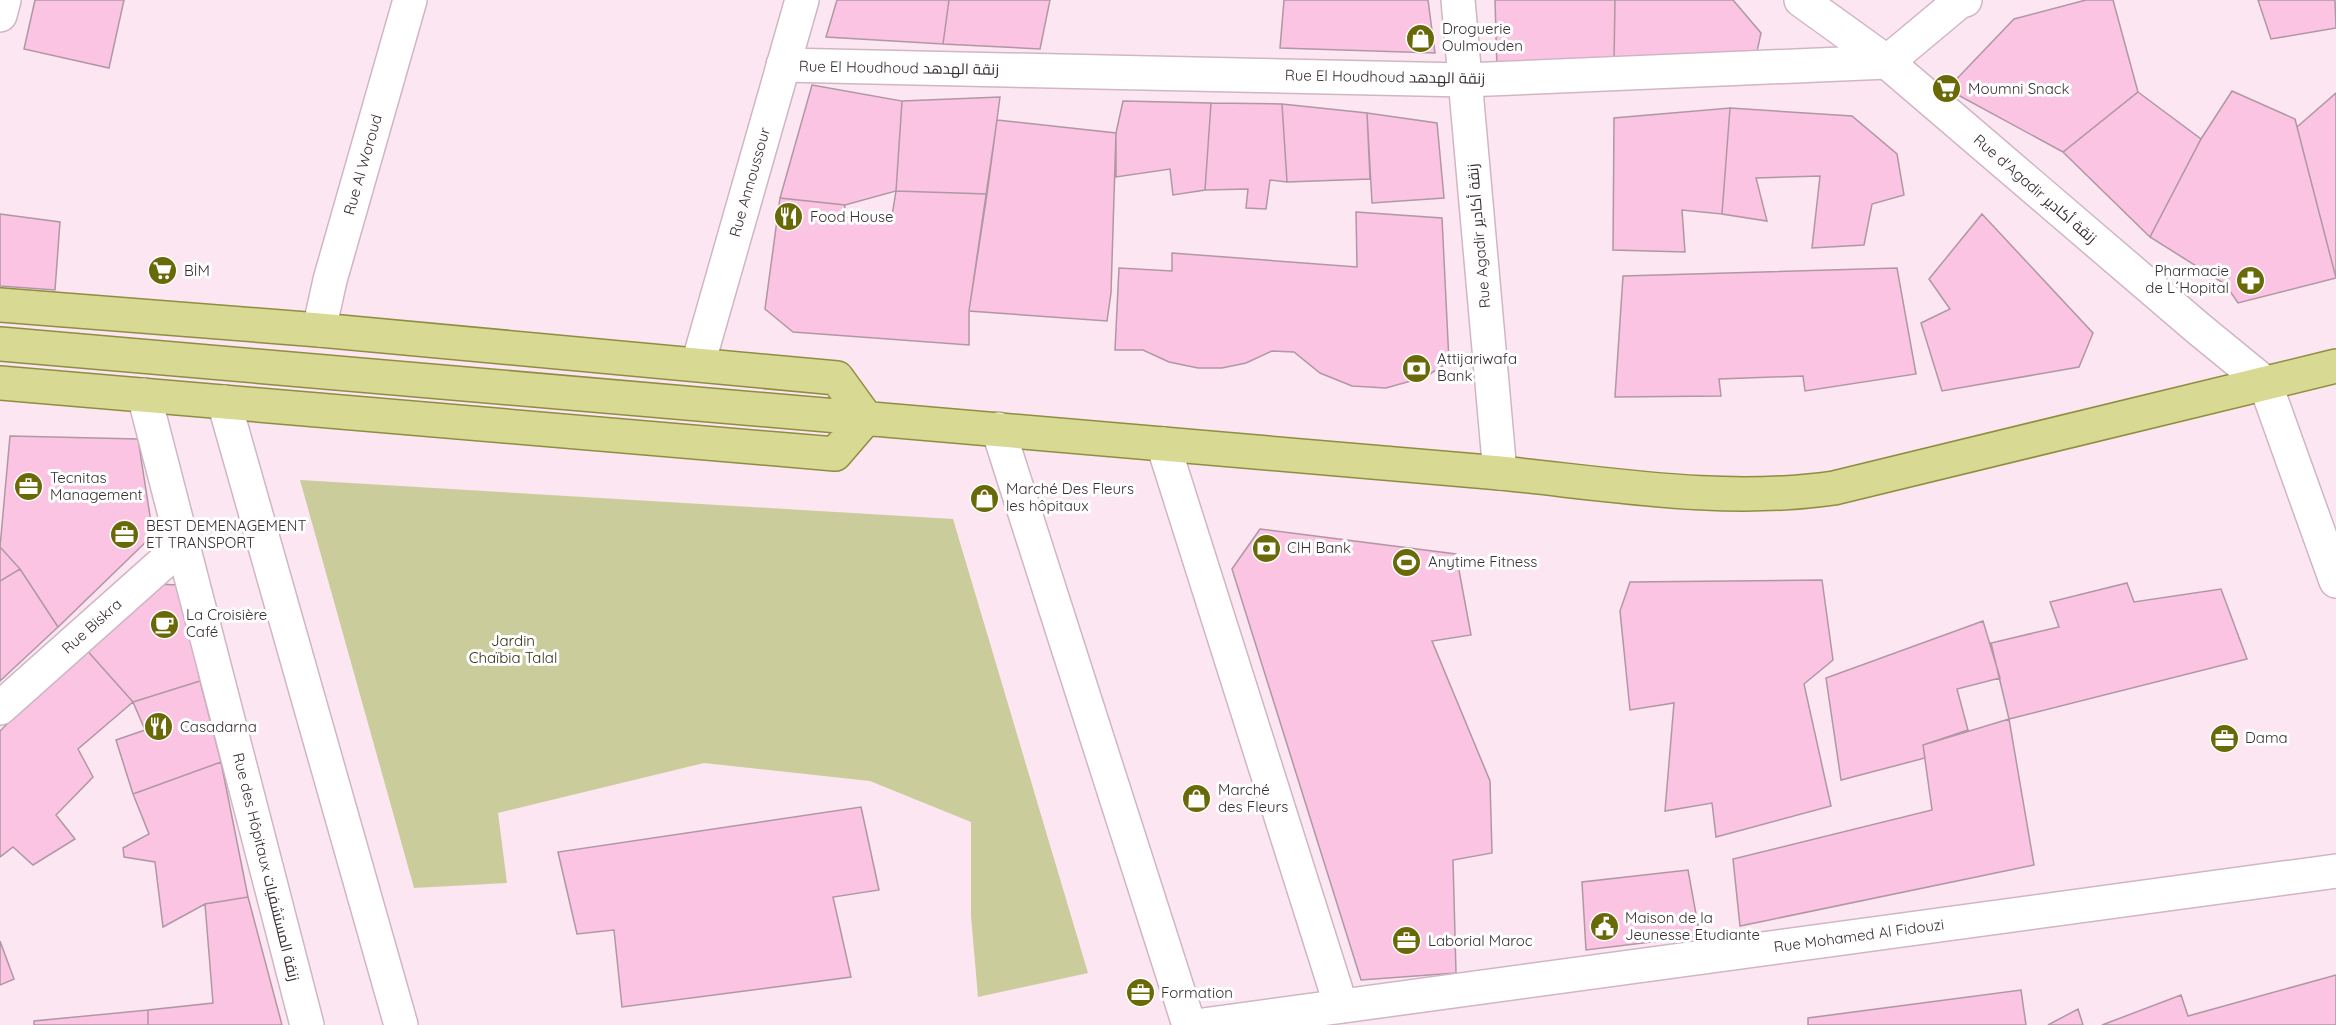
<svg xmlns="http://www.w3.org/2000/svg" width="2336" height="1025" font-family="Quicksand,Cairo,sans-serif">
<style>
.park{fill:#cacd9b}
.building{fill:#fbc4e2;stroke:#b097a4;stroke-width:1.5}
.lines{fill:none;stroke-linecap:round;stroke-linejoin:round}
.minor-casing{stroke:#d0b6c4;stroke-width:36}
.major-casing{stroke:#8f8d41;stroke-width:36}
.minor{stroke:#fff;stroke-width:33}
.major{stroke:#d8d992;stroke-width:33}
.labels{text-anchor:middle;stroke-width:6;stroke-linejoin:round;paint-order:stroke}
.poi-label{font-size:15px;fill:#382e33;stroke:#fff;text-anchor:start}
.street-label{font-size:15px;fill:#382e33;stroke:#fff}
.park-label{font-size:15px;fill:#2f2f11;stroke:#fff}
</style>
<rect width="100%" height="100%" fill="#fce6f1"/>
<!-- park -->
<path class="park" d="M300 480 953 519 1088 973 978 997 971 916V822L870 781 704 763 498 813 507 883 414 888Z"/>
<!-- building -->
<path class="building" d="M35 0H124L109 68 24 49Z
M837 0H949L943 44 826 37Z
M949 0H1050L1040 49 943 44Z
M1284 0H1428L1435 53 1280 48Z
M1495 0H1615L1614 61 1497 70Z
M1615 0H1733L1761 33 1756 56 1614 61Z
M2086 0H2113L2138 92 2063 152 1947 89 2014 19Z
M2258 0H2335L2336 28 2271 39Z
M812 85 902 101 896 191 845 205 780 198Z
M2232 91 2295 119 2336 278 2238 303 2225 284 2150 237 2201 139Z
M2138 92 2201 139 2150 237 2063 152Z
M2336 93V278L2297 127Z
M1000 97 987 194 896 191 902 101Z
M1123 101 1211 103 1205 190 1173 195 1170 169 1116 177V133Z
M1211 103 1282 104 1287 182 1270 180 1266 209 1246 208 1248 189 1205 190Z
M1282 104 1367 113 1370 179 1287 182Z
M1730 108 1852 116 1897 154 1904 195 1872 204 1864 245 1812 248 1820 176 1756 178 1767 221 1722 214Z
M1730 108 1722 214 1682 210 1685 252 1613 250 1614 118Z
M1367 113 1437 123 1444 198 1372 203Z
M997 120 1116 133 1111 293 1107 321 969 311Z
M896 191 987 194 969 311V345L793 332 765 309 780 198 845 205 844 217 891 222Z
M1356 212 1442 218 1449 362 1425 377 1386 388 1352 386 1320 373 1294 352 1272 351 1246 363 1222 368H1198L1169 362 1143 350H1115L1119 268 1172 271V253L1357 267Z
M0 214 60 222 55 290 0 286Z
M1982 214 2093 333 2079 367 1942 391 1921 323 1950 309 1929 279Z
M1897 268 1916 374 1805 391 1803 376 1719 379 1721 396 1615 397 1623 276Z
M10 436 138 439 153 535 58 627 20 569 0 547Z
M1260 529 1456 554 1471 635 1432 641 1490 781 1492 853 1453 860 1456 973 1361 980 1232 569Z
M0 547 20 569 0 581Z
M20 569 58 627 0 681V581Z
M1822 580 1833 660 1804 684 1831 806 1716 837 1712 803 1665 811 1674 703 1630 710 1620 611 1630 582Z
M2127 583 2134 602 2221 589 2247 659 2009 719 1991 643 2059 627 2050 602Z
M150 584 181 585 200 681 133 702 84 647Z
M1983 621 2000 678 1957 689 1968 730 1923 745 1925 758 1841 780 1826 678Z
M84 647 133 702 78 749 93 777 56 815 75 839 33 865 13 847 0 857V731Z
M200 681 221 762 133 794 116 740 145 730 133 702Z
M2009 719 2034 865 1740 926 1733 859 1932 810 1923 745Z
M221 762 248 897 205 904 163 927 155 862 124 857 123 848 149 834 133 794Z
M861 807 879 890 833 897 851 977 622 1007 614 930 577 934 558 852Z
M1688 870 1700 936 1586 950 1582 882Z
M248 897 282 1025H148V1010L213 1003 205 904Z
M0 941 14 979 0 985Z
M2336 975V1025H2102L2181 995 2188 1016Z
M2021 990 2026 1025H1808V1018Z
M2078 1009 2083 1025H2048Z
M148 1010V1025H34V1021Z"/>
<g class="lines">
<defs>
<g id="minor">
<path d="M1458 0 1500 473"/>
<path d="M1801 0 1887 62 2199 329 2265 383 2336 581"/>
<path d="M0 15 4 0"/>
<path d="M783 65 1465 80 1887 62 1960 1 1965 0"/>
<path id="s1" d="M319 330 330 280 410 0"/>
<path id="s2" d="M698 364 802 0"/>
<path d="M144 395 307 1025"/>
<path d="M224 402 401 1025"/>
<path d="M998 429 1189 1025"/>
<path d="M1163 444 1341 1006"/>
<path id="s3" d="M0 708 183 545"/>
<path id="s4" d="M1203 1025 2336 871"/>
</g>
<path id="major" d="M0 305 319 330 837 378 866 418
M0 344 1500 473C1611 484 1723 504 1834 488L2336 366
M0 383 835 454 866 418"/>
</defs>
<!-- minor casing -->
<use href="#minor" class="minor-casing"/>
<!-- major casing -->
<use href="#major" class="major-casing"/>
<!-- minor -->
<use href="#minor" class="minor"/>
<!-- major -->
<use href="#major" class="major"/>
</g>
<!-- icons -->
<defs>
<symbol id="shop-disc" viewBox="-11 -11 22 22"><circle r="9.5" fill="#696a07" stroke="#fff"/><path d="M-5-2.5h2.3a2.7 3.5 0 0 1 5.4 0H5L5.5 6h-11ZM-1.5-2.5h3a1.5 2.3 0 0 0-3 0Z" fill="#fff"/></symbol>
<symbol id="supermarket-disc" viewBox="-11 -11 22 22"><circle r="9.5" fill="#696a07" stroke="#fff"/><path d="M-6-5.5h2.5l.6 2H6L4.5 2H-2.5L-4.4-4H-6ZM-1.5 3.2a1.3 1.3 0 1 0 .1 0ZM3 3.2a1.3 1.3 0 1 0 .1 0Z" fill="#fff"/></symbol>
<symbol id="restaurant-disc" viewBox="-11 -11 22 22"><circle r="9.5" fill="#696a07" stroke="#fff"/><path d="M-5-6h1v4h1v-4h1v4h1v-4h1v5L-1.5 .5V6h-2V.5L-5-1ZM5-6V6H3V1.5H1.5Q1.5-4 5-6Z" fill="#fff"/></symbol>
<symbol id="pharmacy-disc" viewBox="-11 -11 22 22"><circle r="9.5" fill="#696a07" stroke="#fff"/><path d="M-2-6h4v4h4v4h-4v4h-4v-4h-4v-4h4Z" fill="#fff"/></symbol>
<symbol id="bank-disc" viewBox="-11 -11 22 22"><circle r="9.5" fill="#696a07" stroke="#fff"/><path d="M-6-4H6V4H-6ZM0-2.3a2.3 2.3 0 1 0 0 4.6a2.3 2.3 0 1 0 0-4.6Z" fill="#fff"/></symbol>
<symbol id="office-disc" viewBox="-11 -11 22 22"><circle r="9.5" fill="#696a07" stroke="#fff"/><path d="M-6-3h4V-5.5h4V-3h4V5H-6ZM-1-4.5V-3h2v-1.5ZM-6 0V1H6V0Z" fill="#fff"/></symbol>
<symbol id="stadium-disc" viewBox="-11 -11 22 22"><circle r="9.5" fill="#696a07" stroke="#fff"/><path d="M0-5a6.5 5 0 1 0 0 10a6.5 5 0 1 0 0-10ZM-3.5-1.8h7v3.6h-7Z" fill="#fff"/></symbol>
<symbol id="cafe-disc" viewBox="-11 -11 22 22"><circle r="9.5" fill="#696a07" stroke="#fff"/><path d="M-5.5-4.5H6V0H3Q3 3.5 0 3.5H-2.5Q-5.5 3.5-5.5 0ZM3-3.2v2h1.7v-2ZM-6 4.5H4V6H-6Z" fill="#fff"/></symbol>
<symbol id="civic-disc" viewBox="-11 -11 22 22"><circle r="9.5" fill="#696a07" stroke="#fff"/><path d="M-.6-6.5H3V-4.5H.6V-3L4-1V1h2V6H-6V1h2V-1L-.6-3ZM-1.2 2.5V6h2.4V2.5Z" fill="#fff"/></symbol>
</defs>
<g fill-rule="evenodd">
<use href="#shop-disc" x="1404" y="22" width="33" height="33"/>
<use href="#supermarket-disc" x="1930" y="72" width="33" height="33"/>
<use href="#restaurant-disc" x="772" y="200" width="33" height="33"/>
<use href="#supermarket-disc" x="146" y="254" width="33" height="33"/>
<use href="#pharmacy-disc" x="2234" y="264" width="33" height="33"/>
<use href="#bank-disc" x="1400" y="352" width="33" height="33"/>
<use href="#office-disc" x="12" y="470" width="33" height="33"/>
<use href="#shop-disc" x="968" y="482" width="33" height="33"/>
<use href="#office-disc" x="108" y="518" width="33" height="33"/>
<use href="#bank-disc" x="1250" y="532" width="33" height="33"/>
<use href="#stadium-disc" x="1390" y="546" width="33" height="33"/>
<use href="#cafe-disc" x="148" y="608" width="33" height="33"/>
<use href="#restaurant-disc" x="142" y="710" width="33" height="33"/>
<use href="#office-disc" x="2208" y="722" width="33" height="33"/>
<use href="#shop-disc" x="1180" y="782" width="33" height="33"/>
<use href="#civic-disc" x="1588" y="910" width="33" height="33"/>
<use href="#office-disc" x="1390" y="924" width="33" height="33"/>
<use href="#office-disc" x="1124" y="976" width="33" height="33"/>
</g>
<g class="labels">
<!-- poi labels -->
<g class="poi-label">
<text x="1442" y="34">Droguerie<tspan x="1442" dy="17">Oulmouden</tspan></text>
<text x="1968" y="94">Moumni Snack</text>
<text x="810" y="222">Food House</text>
<text x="184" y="276">BİM</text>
<text x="2229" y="276" text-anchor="end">Pharmacie<tspan x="2229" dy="17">de L´Hopital</tspan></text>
<text x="1437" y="364">Attijariwafa<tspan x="1437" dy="17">Bank</tspan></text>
<text x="50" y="483">Tecnitas<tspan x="50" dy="17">Management</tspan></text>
<text x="1006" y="494">Marché Des Fleurs<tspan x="1006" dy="17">les hôpitaux</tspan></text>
<text x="146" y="531">BEST DEMENAGEMENT<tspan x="146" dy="17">ET TRANSPORT</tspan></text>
<text x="1287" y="553">CIH Bank</text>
<text x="1428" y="567">Anytime Fitness</text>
<text x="186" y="620">La Croisière<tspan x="186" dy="17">Café</tspan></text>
<text x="180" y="732">Casadarna</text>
<text x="2245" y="743">Dama</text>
<text x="1218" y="795">Marché<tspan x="1218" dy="17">des Fleurs</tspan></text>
<text x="1625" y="923">Maison de la<tspan x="1625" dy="17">Jeunesse Etudiante</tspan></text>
<text x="1428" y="946">Laborial Maroc</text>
<text x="1161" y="998">Formation</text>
</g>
<!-- street labels -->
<g class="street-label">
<text transform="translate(899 68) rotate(1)" y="5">Rue El Houdhoud زنقة الهدهد</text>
<text transform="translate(1385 77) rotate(1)" y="5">Rue El Houdhoud زنقة الهدهد</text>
<text dy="5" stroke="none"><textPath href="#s1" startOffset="171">Rue Al Woroud</textPath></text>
<text dy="5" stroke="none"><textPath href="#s2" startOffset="189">Rue Annoussour</textPath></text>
<text transform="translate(2035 189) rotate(41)" y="5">Rue d'Agadir زنقة أكادير</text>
<text transform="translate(1479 236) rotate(-95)" y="5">Rue Agadir زنقة أكادير</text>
<text dy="5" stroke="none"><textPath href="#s3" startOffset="123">Rue Biskra</textPath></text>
<text transform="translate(266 867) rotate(76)" y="5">Rue des Hôpitaux زنقة المستشفيات</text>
<text dy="5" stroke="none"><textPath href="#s4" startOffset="662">Rue Mohamed Al Fidouzi</textPath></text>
</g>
<!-- park labels -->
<g class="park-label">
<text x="513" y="646">Jardin<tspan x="513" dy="17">Chaïbia Talal</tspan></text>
</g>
</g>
</svg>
